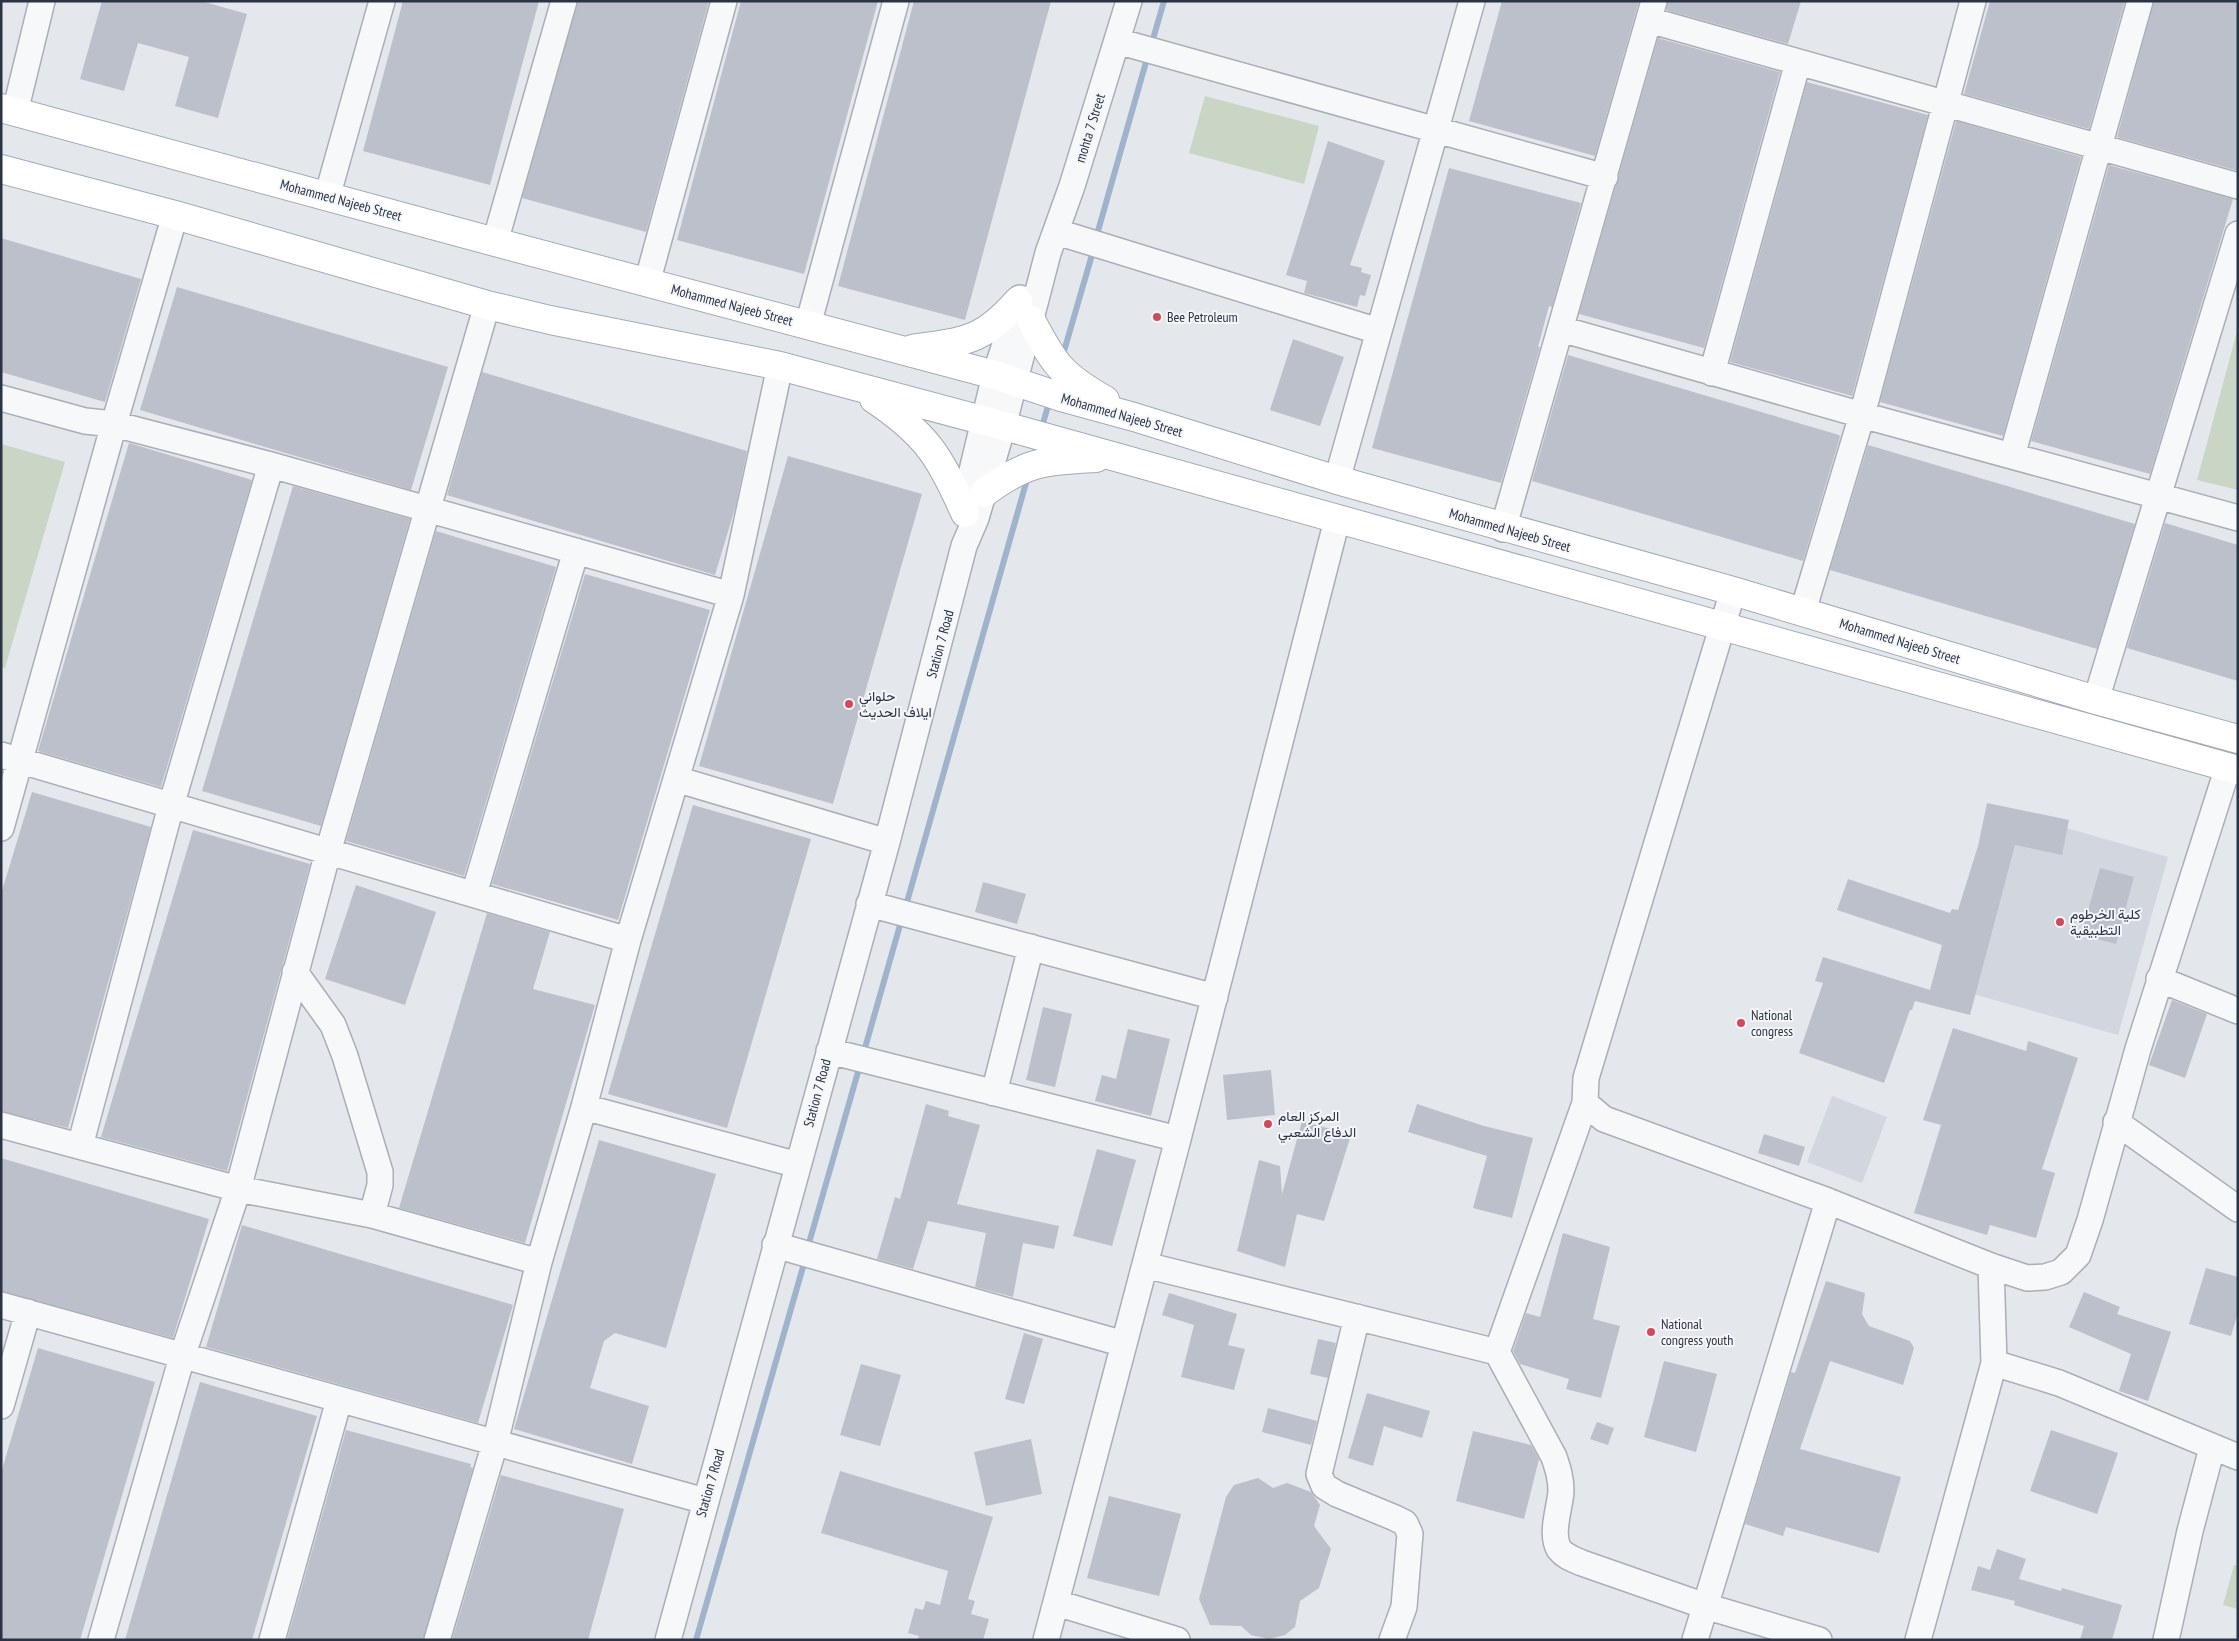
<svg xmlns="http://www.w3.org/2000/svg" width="2239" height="1641" font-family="'PT Sans Narrow',Vazirmatn,sans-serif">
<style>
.built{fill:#d2d6de}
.green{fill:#c9d6c5}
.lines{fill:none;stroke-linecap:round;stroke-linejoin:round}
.stream{stroke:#9fb4cc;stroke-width:6}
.building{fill:#bbc0ca}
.minor-casing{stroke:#a9aeb7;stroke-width:28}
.major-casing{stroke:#a3abb8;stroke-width:30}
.minor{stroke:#f7f8fa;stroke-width:25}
.major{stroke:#fff;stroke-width:28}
.poi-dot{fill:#d1495b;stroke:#f4f6f9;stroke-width:2}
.labels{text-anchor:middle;stroke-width:4;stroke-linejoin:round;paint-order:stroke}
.street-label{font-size:14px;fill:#2b3445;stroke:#f4f6f9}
.poi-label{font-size:14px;fill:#2b3445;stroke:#f4f6f9;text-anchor:start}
</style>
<rect width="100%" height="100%" fill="#e4e7ec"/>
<!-- built -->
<path class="built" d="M2003 810 2168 857 2118 1035 1952 988Z
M1832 1096 1887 1117 1862 1183 1807 1162Z"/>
<!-- green -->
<path class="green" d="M1205 96 1319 126 1304 184 1189 153Z
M2238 328V490L2197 480Z
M1 444 65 462 5 668 1 667Z
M2234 1565 2238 1566V1609L2223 1605Z"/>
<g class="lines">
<!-- stream -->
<path class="stream" d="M1151 46 1164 1
M1096 238 1148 55
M1062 358 1094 248
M1041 430 1050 399
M905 909 1028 476
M863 1055 902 918
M807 1250 860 1065
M696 1640 805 1260"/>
</g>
<!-- building -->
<path class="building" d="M102 1H201L247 14 218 118 175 106 189 57 138 43 124 91 80 79Z
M403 1H539L490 185 363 151Z
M578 1H709L646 232 522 198Z
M741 1H878L804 274 677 240Z
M914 1H1051L965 320 838 286Z
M1502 1H1639L1595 156 1469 121Z
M1668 1H1801L1788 44 1666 10Z
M1990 1H2125L2089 129 1964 94Z
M2154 1H2238V171L2117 137Z
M1658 38 1780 72 1704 348 1579 314Z
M1807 82 1928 115 1852 396 1730 362Z
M1956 121 2081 157 2003 436 1880 402Z
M1328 141 1385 161 1350 265 1362 268 1361 272 1371 275 1365 296 1360 295 1357 307 1304 293 1307 281 1286 275Z
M2109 165 2233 199 2150 474 2031 441Z
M1449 168 1581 203 1552 307 1549 306 1538 347H1540L1501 483 1372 448Z
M1 238 141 279 105 402 1 372Z
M177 287 448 367 411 490 140 410Z
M1293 339 1344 357 1320 426 1270 410Z
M1568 355 1839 435 1840 437 1803 561 1532 481Z
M482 372 747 451 736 505 715 575 447 495Z
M129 443 252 480 161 787 38 751Z
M1868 445 2135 524 2097 649 1830 570Z
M788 456 922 494 833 804 699 766Z
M293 486 410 519 321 826 202 791Z
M2165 523 2238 545V681L2127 648Z
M436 531 556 567 464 876 346 841Z
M585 574 710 610 618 920 492 884Z
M32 792 151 827 68 1128 1 1111V894Z
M1987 803 2069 820 2062 855 2015 845 1970 1015 1915 1001 1912 1010H1910L1884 1083 1799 1053 1823 983 1815 981 1823 957 1930 990 1942 945 1837 910 1848 879 1950 913 1952 909 1958 910 1978 846Z
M693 805 811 839 727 1128 608 1094Z
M193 830 310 864 227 1171 101 1137Z
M2100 868 2134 877 2116 944 2081 935Z
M983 882 1026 894 1017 924 975 912Z
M356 885 436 912 405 1005 325 979Z
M487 913 550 932 533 989 595 1005 525 1243 399 1208Z
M2172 1000 2207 1014 2185 1078 2149 1065Z
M1043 1007 1072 1014 1055 1087 1026 1080Z
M1953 1028 2026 1051 2028 1041 2078 1058 2042 1169 2055 1173 2036 1238 1990 1225 1987 1235 1914 1213 1941 1125 1923 1120Z
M1128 1029 1170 1039 1151 1116 1095 1101 1102 1075 1116 1079Z
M1271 1070 1275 1115 1227 1120 1223 1075Z
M926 1104 949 1111 948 1116 980 1125 957 1204 1059 1226 1054 1249 1023 1243 1013 1297 975 1287 986 1233 928 1221 913 1269 877 1259 895 1197 900 1199Z
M1417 1104 1484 1126 1533 1138 1512 1218 1473 1208 1487 1156 1408 1132Z
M1302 1121 1351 1135 1324 1221 1297 1214 1285 1267 1237 1251 1259 1160 1280 1166 1282 1194Z
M1764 1134 1805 1147 1799 1166 1758 1153Z
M599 1140 716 1174 666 1348 615 1333 604 1341 590 1388 649 1406 632 1464 514 1429Z
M1097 1149 1136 1160 1112 1246 1073 1236Z
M1 1158 209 1219 173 1338 1 1291Z
M242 1225 513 1305 478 1423 206 1347Z
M1563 1233 1610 1247 1593 1319 1620 1326 1601 1398 1566 1389 1569 1379 1520 1364 1513 1351 1526 1313 1540 1317Z
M2206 1268 2238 1277V1312L2231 1336 2189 1324Z
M1826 1281 1865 1293 1862 1314 1869 1326 1910 1341 1914 1348 1903 1385 1830 1361 1800 1449 1901 1477 1879 1553 1786 1527 1783 1536 1745 1524 1791 1372 1795 1373Z
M2084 1292 2120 1307 2117 1314 2171 1332 2148 1401 2119 1391 2131 1354 2069 1327Z
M1169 1293 1237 1314 1228 1345 1245 1349 1234 1390 1181 1377 1194 1325 1162 1315Z
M1024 1333 1043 1339 1024 1404 1005 1399Z
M1318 1339 1336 1343 1328 1378 1310 1374Z
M38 1348 155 1382 80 1640H1V1473Z
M1664 1361 1717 1374 1696 1452 1644 1437Z
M861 1364 901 1375 880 1446 840 1435Z
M200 1382 317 1416 252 1640H125Z
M1367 1393 1430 1411 1422 1438 1384 1426 1373 1466 1348 1458Z
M1268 1408 1317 1421 1311 1445 1262 1432Z
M1597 1422 1614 1428 1608 1445 1590 1439Z
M346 1430 471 1464 470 1467 473 1468 423 1640H287Z
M2051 1430 2118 1453 2097 1514 2030 1491Z
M1473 1431 1531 1445 1539 1459 1524 1519 1456 1501Z
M1031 1439 1042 1494 986 1506 974 1452Z
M840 1471 993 1517 968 1599 975 1601 971 1614 989 1619 983 1640H918L919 1636 908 1633 915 1608 923 1610 926 1601 940 1605 948 1571 821 1533Z
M501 1475 624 1509 588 1640H452Z
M1258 1478 1273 1488 1287 1483 1311 1492 1320 1505 1314 1526 1331 1549 1319 1588 1300 1601 1295 1627 1285 1635 1269 1639 1251 1635 1241 1626 1210 1625 1199 1599 1226 1497 1234 1485Z
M1109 1496 1181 1514 1159 1596 1087 1578Z
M1997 1549 2026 1559 2019 1579 2061 1591 2062 1588 2122 1605 2112 1640H2080L2084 1626 2014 1605 2015 1601 1971 1590 1978 1566 1990 1570Z"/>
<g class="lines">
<defs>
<path id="minor" d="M1649 20 2238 186
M1117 41 1605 177
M15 112 42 1
M327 197 382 1
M1057 232 1378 331
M495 242 564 1
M647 283 724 1
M808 325 896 1
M1561 329 1862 415 2238 518
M1712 373 1798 62
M1 398 85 421 114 424 271 465 731 595
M2012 456 2140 1
M1337 480 1472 1
M966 506 970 479 995 375 1020 298
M1503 529 1654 1
M1733 591 1586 1078 1585 1103 1604 1119 1828 1201 1991 1266 2027 1278 2045 1277 2061 1272 2078 1255 2090 1220 2138 1049 2228 767
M1803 611 1862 415 1973 1
M2096 700 2238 234
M1 755 628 940
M676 779 887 842
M1 828 114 424 175 215
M474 894 576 551
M869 904 1215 997
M295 972 333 1025 345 1056 380 1172V1185L372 1215
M2159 979 2238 1011
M829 1051 1178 1139 1046 1640
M994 1093 1031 947
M1585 1103 1497 1352 1554 1457C1558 1469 1561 1478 1561 1491 1560 1508 1550 1533 1559 1549 1565 1557 1573 1559 1582 1563L1705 1606 1819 1640
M584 1107 798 1165
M2116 1122 2238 1209
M1 1125 238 1189 372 1215 539 1262
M1178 1139 1337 520
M80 1146 171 806 271 465
M775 1245 1124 1344
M1145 1265 1497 1352
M1 1305 705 1501
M1357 1317 1319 1474 1324 1486 1337 1494 1395 1518 1405 1523 1410 1534 1404 1607 1392 1640
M1994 1363 2059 1383 2238 1457
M1 1406 28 1312
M1057 1603 1177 1640
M101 1640 182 1357 238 1189 328 852 487 305
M272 1640 339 1400
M437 1640 495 1443 539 1262 584 1107 628 940 731 595 780 366
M668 1640 887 842 964 546 976 518 1003 426 1048 253 1072 186 1129 1
M1695 1640 1828 1201
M1918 1640 1994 1363 1991 1266
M2166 1640 2190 1531 2212 1448"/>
<path id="major" d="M1 108 495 242 995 375 1061 397 1134 417 1337 480 1733 591 2096 700 2238 739
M1 169 175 215 487 305 550 320 780 366 1026 432 2238 770
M1031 320C1054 364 1061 375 1105 400
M912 349C964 341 981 343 1018 301
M874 399C926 434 940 456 965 513
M984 493C1027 461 1043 461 1096 458"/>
</defs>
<!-- minor casing -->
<use href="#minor" class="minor-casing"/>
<!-- major casing -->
<use href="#major" class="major-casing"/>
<!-- minor -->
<use href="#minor" class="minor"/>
<!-- major -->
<use href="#major" class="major"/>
</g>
<!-- markers -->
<g class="poi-dot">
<circle cx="1157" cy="317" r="5"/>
<circle cx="849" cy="704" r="5"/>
<circle cx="2060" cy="922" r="5"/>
<circle cx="1741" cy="1023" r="5"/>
<circle cx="1268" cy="1124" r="5"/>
<circle cx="1651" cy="1332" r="5"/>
</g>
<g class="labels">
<!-- street labels -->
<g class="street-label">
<text transform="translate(1090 128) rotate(-73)" y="5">mohta 7 Street</text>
<text transform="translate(341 200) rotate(15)" y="5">Mohammed Najeeb Street</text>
<text transform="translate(732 305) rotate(15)" y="5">Mohammed Najeeb Street</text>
<text transform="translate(1122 415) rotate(16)" y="5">Mohammed Najeeb Street</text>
<text transform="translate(1510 530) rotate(16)" y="5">Mohammed Najeeb Street</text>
<text transform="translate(1900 641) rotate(17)" y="5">Mohammed Najeeb Street</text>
<text transform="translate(940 644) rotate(-75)" y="5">Station 7 Road</text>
<text transform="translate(817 1093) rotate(-75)" y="5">Station 7 Road</text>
<text transform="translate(710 1483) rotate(-74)" y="5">Station 7 Road</text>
</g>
<!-- poi labels -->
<g class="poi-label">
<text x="1167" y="322">Bee Petroleum</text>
<text x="859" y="701">حلواني<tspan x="859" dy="16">ايلاف الحديث</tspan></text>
<text x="2070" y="919">كلية الخرطوم<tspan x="2070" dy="16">التطبيقية</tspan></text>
<text x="1751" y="1020">National<tspan x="1751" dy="16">congress</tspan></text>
<text x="1278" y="1121">المركز العام<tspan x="1278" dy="16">الدفاع الشعبي</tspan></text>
<text x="1661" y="1329">National<tspan x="1661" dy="16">congress youth</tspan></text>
</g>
</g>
<!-- border -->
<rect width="2239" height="1641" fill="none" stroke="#2b3445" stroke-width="5"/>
</svg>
